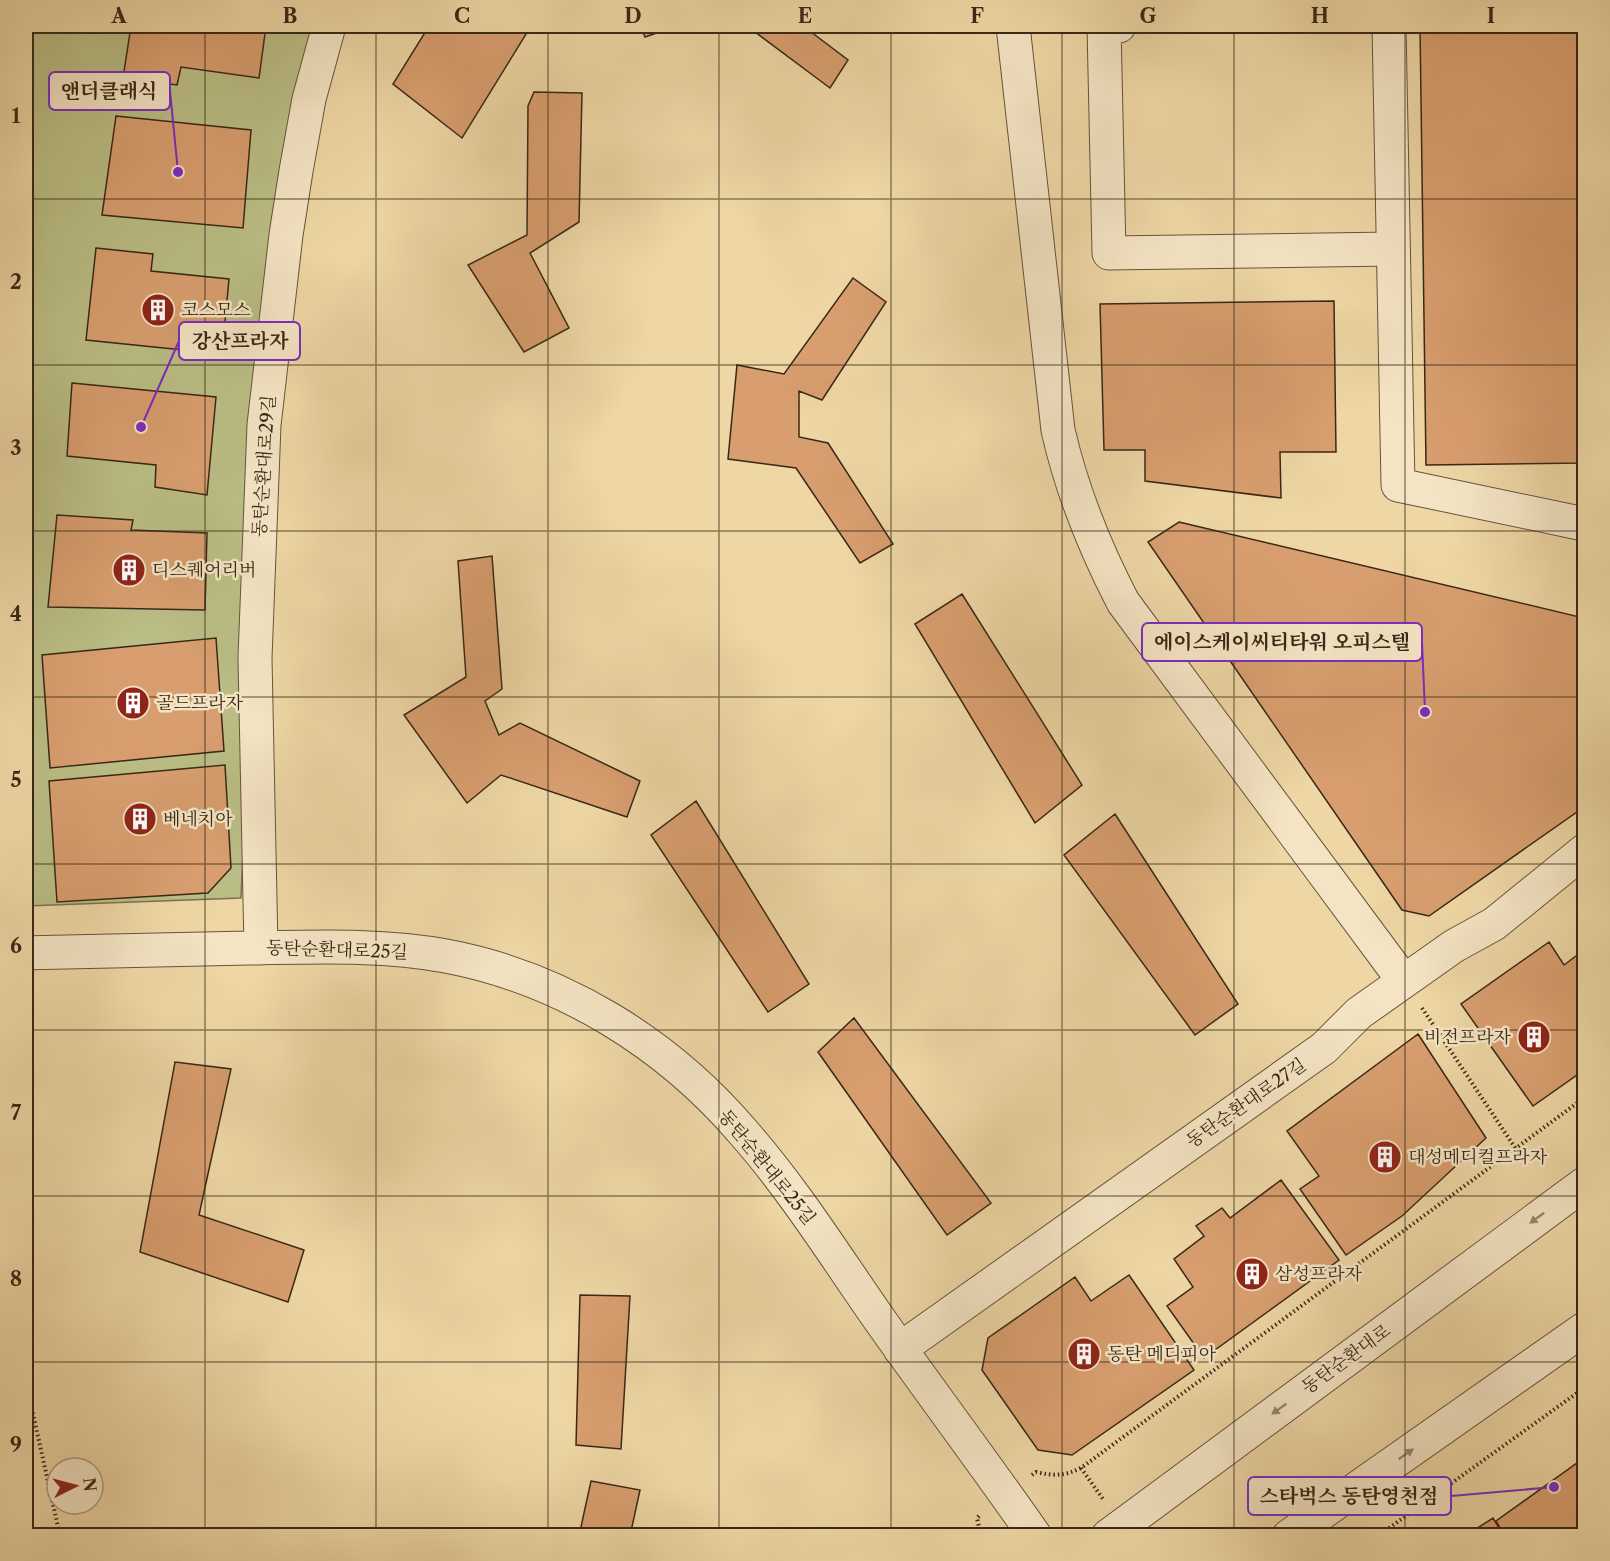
<svg xmlns="http://www.w3.org/2000/svg" width="1610" height="1561" font-family="'Libre Caslon Text','Noto Serif KR',serif">
<style>
.green{fill:#babd85;stroke:#7a724e;stroke-width:1.5}
.building{fill:#d89e6f;stroke:#392816;stroke-width:1.5}
.lines{fill:none;stroke-linecap:round;stroke-linejoin:round}
.minor-casing{stroke:#66543a;stroke-width:35}
.path{stroke:#392816;stroke-width:4;stroke-dasharray:1.5 3;stroke-linecap:butt}
.minor{stroke:#f4e4c4;stroke-width:33}
.oneway{fill:#96866d}
.grid{fill:none;stroke:#392816;stroke-width:1.5;stroke-opacity:0.55}
.labels{text-anchor:middle;stroke-width:5;stroke-linejoin:round;paint-order:stroke}
.poi-label{font-size:18px;fill:#392816;stroke:#f4e4c4;text-anchor:start}
.street-label{font-size:18px;fill:#392816;stroke:#f4e4c4}
.leader{fill:none;stroke:#7b2cbf;stroke-width:2}
.callout-dot{fill:#7b2cbf;stroke:#f4e4c4;stroke-width:2}
.callout{fill:#f4e4c4;stroke:#7b2cbf;stroke-width:2}
.callout-label{font-size:20px;text-anchor:middle;font-weight:bold;fill:#392816}
.neatline{fill:none;stroke:#392816;stroke-width:2}
.grid-label{font-size:20px;text-anchor:middle;font-weight:bold;fill:#392816}
</style>
<rect width="100%" height="100%" fill="#eed6a5"/>
<filter id="stains"><feTurbulence type="fractalNoise" baseFrequency=".00333" numOctaves="4"/><feColorMatrix values="0 0 0 0 .2 0 0 0 0 .09 0 0 0 0 .02 0 0 0 .5 -.17"/></filter>
<radialGradient id="worn" r=".72"><stop offset=".6" stop-color="#630" stop-opacity="0"/><stop offset="1" stop-color="#630" stop-opacity=".3"/></radialGradient>
<!-- green -->
<path class="green" d="M26 26H313L251 660 241 898 26 906Z"/>
<!-- building -->
<path class="building" d="M131 26H266L259 78 181 67 177 85 123 78Z
M429 26H531L462 138 393 84Z
M640 26H677L645 37Z
M747 26H803L848 60 830 88Z
M1420 26H1584V463L1426 465Z
M534 92 582 93 579 222 530 253 569 328 524 352 468 265 527 235 528 106Z
M116 116 251 130 243 228 102 215Z
M96 248 153 254 151 271 229 279 222 354 86 340Z
M853 278 886 302 822 400 799 391V437L828 443 893 544 860 563 796 468 728 459 737 365 784 374Z
M1334 301 1336 452H1280L1281 498 1145 481V450H1104L1100 304Z
M72 383 216 397 207 495 155 487 156 465 67 456Z
M57 515 133 520 131 530 207 533 205 610 48 607Z
M1179 522 1584 618V807L1429 916 1402 910 1148 542Z
M492 556 502 689 485 701 499 735 520 723 640 781 627 817 501 775 467 803 404 715 466 677 458 561Z
M962 594 1082 785 1035 823 915 624Z
M216 638 224 751 50 768 42 655Z
M225 765 231 868 208 893 57 902 49 781Z
M696 801 809 984 768 1012 651 835Z
M1115 814 1238 1004 1195 1035 1064 855Z
M1549 942 1564 965 1584 950V1070L1533 1106 1461 1004Z
M854 1018 991 1203 947 1235 818 1052Z
M1418 1034 1486 1138 1402 1216 1346 1255 1300 1189 1319 1176 1287 1131Z
M175 1062 231 1069 199 1215 304 1250 288 1302 140 1252Z
M1281 1180 1339 1260 1204 1358 1167 1306 1193 1287 1174 1259 1204 1236 1196 1226 1222 1208 1230 1218Z
M1129 1275 1194 1370 1072 1455 1038 1450 982 1370 988 1338 1075 1277 1091 1301Z
M580 1295 630 1296 621 1449 576 1445Z
M1584 1458V1536H1505L1496 1521Z
M591 1481 640 1490 630 1536H579Z
M1493 1518 1504 1536H1465Z"/>
<g class="lines">
<defs>
<path id="minor" d="M1013 26 1058 430C1072 492 1094 546 1123 602L1403 980
M1119 26H1104L1109 253 1393 249
M1389 26 1398 485 1584 524
M261 948 255 658 264 425 286 235 296 171 309 99 329 26
M26 953C100 951 174 950 249 948 314 947 382 944 446 956 562 978 667 1043 743 1132 795 1191 837 1259 882 1323 932 1394 985 1464 1035 1536
M900 1349 1324 1048 1359 1013 1454 946 1494 924 1584 851
M1108 1536 1584 1184
M1289 1536 1584 1329"/>
</defs>
<!-- minor casing -->
<use href="#minor" class="minor-casing"/>
<!-- path -->
<path class="path" d="M1422 1008 1516 1149
M26 1382 60 1536
M1081 1468 1103 1499
M1032 1475 1036 1472C1053 1476 1065 1476 1081 1468L1584 1098
M979 1516 977 1518 981 1536
M1378 1536 1584 1388"/>
<!-- minor -->
<use href="#minor" class="minor"/>
</g>
<!-- one-way arrows -->
<defs><path id="oneway-solid" d="M-6-.8H1V-3.2L6.5 0L1 3.2V.8H-6Z" transform="scale(1.5)"/></defs>
<g class="oneway">
<use href="#oneway-solid" transform="translate(1537 1218) rotate(144)"/>
<use href="#oneway-solid" transform="translate(1279 1409) rotate(144)"/>
<use href="#oneway-solid" transform="translate(1406 1454) rotate(-35)"/>
</g>
<!-- grid -->
<path class="grid" d="M205 26V1536M376 26V1536M548 26V1536M719 26V1536M891 26V1536M1062 26V1536M1234 26V1536M1405 26V1536M26 199H1584M26 365H1584M26 531H1584M26 697H1584M26 864H1584M26 1030H1584M26 1196H1584M26 1362H1584"/>
<!-- icons -->
<defs>
<symbol id="building-disc" viewBox="-11 -11 22 22"><circle r="9.5" fill="#8f2418" stroke="#f4e4c4"/><path d="M-4-6H4V6H1V3H-1V6H-4ZM-2.5-4.3h1.7v1.8h-1.7ZM.8-4.3h1.7v1.8H.8ZM-2.5-1h1.7V.8h-1.7ZM.8-1h1.7V.8H.8Z" fill="#fff"/></symbol>
</defs>
<g fill-rule="evenodd">
<use href="#building-disc" x="139" y="291" width="38" height="38"/>
<use href="#building-disc" x="110" y="551" width="38" height="38"/>
<use href="#building-disc" x="114" y="684" width="38" height="38"/>
<use href="#building-disc" x="121" y="800" width="38" height="38"/>
<use href="#building-disc" x="1515" y="1018" width="38" height="38"/>
<use href="#building-disc" x="1366" y="1138" width="38" height="38"/>
<use href="#building-disc" x="1233" y="1255" width="38" height="38"/>
<use href="#building-disc" x="1065" y="1335" width="38" height="38"/>
</g>
<g class="labels">
<!-- poi labels -->
<g class="poi-label">
<text x="181" y="316">코스모스</text>
<text x="152" y="576">디스퀘어리버</text>
<text x="156" y="709">골드프라자</text>
<text x="163" y="825">베네치아</text>
<text x="1511" y="1043" text-anchor="end">비전프라자</text>
<text x="1408" y="1163">대성메디컬프라자</text>
<text x="1275" y="1280">삼성프라자</text>
<text x="1107" y="1360">동탄 메디피아</text>
</g>
<!-- street labels -->
<g class="street-label">
<text transform="translate(264 466) rotate(-86)" y="6">동탄순환대로29길</text>
<text transform="translate(337 950) rotate(2)" y="6">동탄순환대로25길</text>
<text transform="translate(1246 1103) rotate(-35)" y="6">동탄순환대로27길</text>
<text transform="translate(767 1167) rotate(51)" y="6">동탄순환대로25길</text>
<text transform="translate(1346 1359) rotate(-36)" y="6">동탄순환대로</text>
</g>
</g>
<!-- callouts -->
<path class="leader" d="M178 172L170 91M141 427L179 341M1425 712L1422 642M1554 1487L1451 1496"/>
<g class="callout-dot">
<circle cx="178" cy="172" r="6"/>
<circle cx="141" cy="427" r="6"/>
<circle cx="1425" cy="712" r="6"/>
<circle cx="1554" cy="1487" r="6"/>
</g>
<g class="callout">
<rect x="49" y="72" width="121" height="38" rx="6"/>
<rect x="179" y="322" width="121" height="38" rx="6"/>
<rect x="1142" y="623" width="280" height="38" rx="6"/>
<rect x="1248" y="1477" width="203" height="38" rx="6"/>
</g>
<g class="callout-label">
<text x="109" y="98">앤더클래식</text>
<text x="240" y="348">강산프라자</text>
<text x="1282" y="649">에이스케이씨티타워 오피스텔</text>
<text x="1349" y="1503">스타벅스 동탄영천점</text>
</g>
<!-- margin -->
<rect width="1610" height="1561" fill="none" stroke="#eed6a5" stroke-width="66"/>
<!-- north arrow -->
<g transform="translate(75 1486) rotate(84)"><circle r="28" fill="#f4e4c4" stroke="#a9997e" stroke-width="1.5"/>
<path d="M0-4.5L10 22L0 15L-10 22Z" fill="#8f2418"/>
<text y="-9" font-size="16" font-weight="bold" text-anchor="middle" fill="#392816">N</text>
</g>
<rect x="33" y="33" width="1544" height="1495" class="neatline"/>
<g class="grid-label">
<text x="119" y="23">A</text>
<text x="290" y="23">B</text>
<text x="462" y="23">C</text>
<text x="633" y="23">D</text>
<text x="805" y="23">E</text>
<text x="977" y="23">F</text>
<text x="1148" y="23">G</text>
<text x="1320" y="23">H</text>
<text x="1491" y="23">I</text>
<text x="16" y="123">1</text>
<text x="16" y="289">2</text>
<text x="16" y="455">3</text>
<text x="16" y="621">4</text>
<text x="16" y="787">5</text>
<text x="16" y="953">6</text>
<text x="16" y="1120">7</text>
<text x="16" y="1286">8</text>
<text x="16" y="1452">9</text>
</g>
<rect width="100%" height="100%" filter="url(#stains)"/>
<rect width="100%" height="100%" fill="url(#worn)"/>
</svg>
